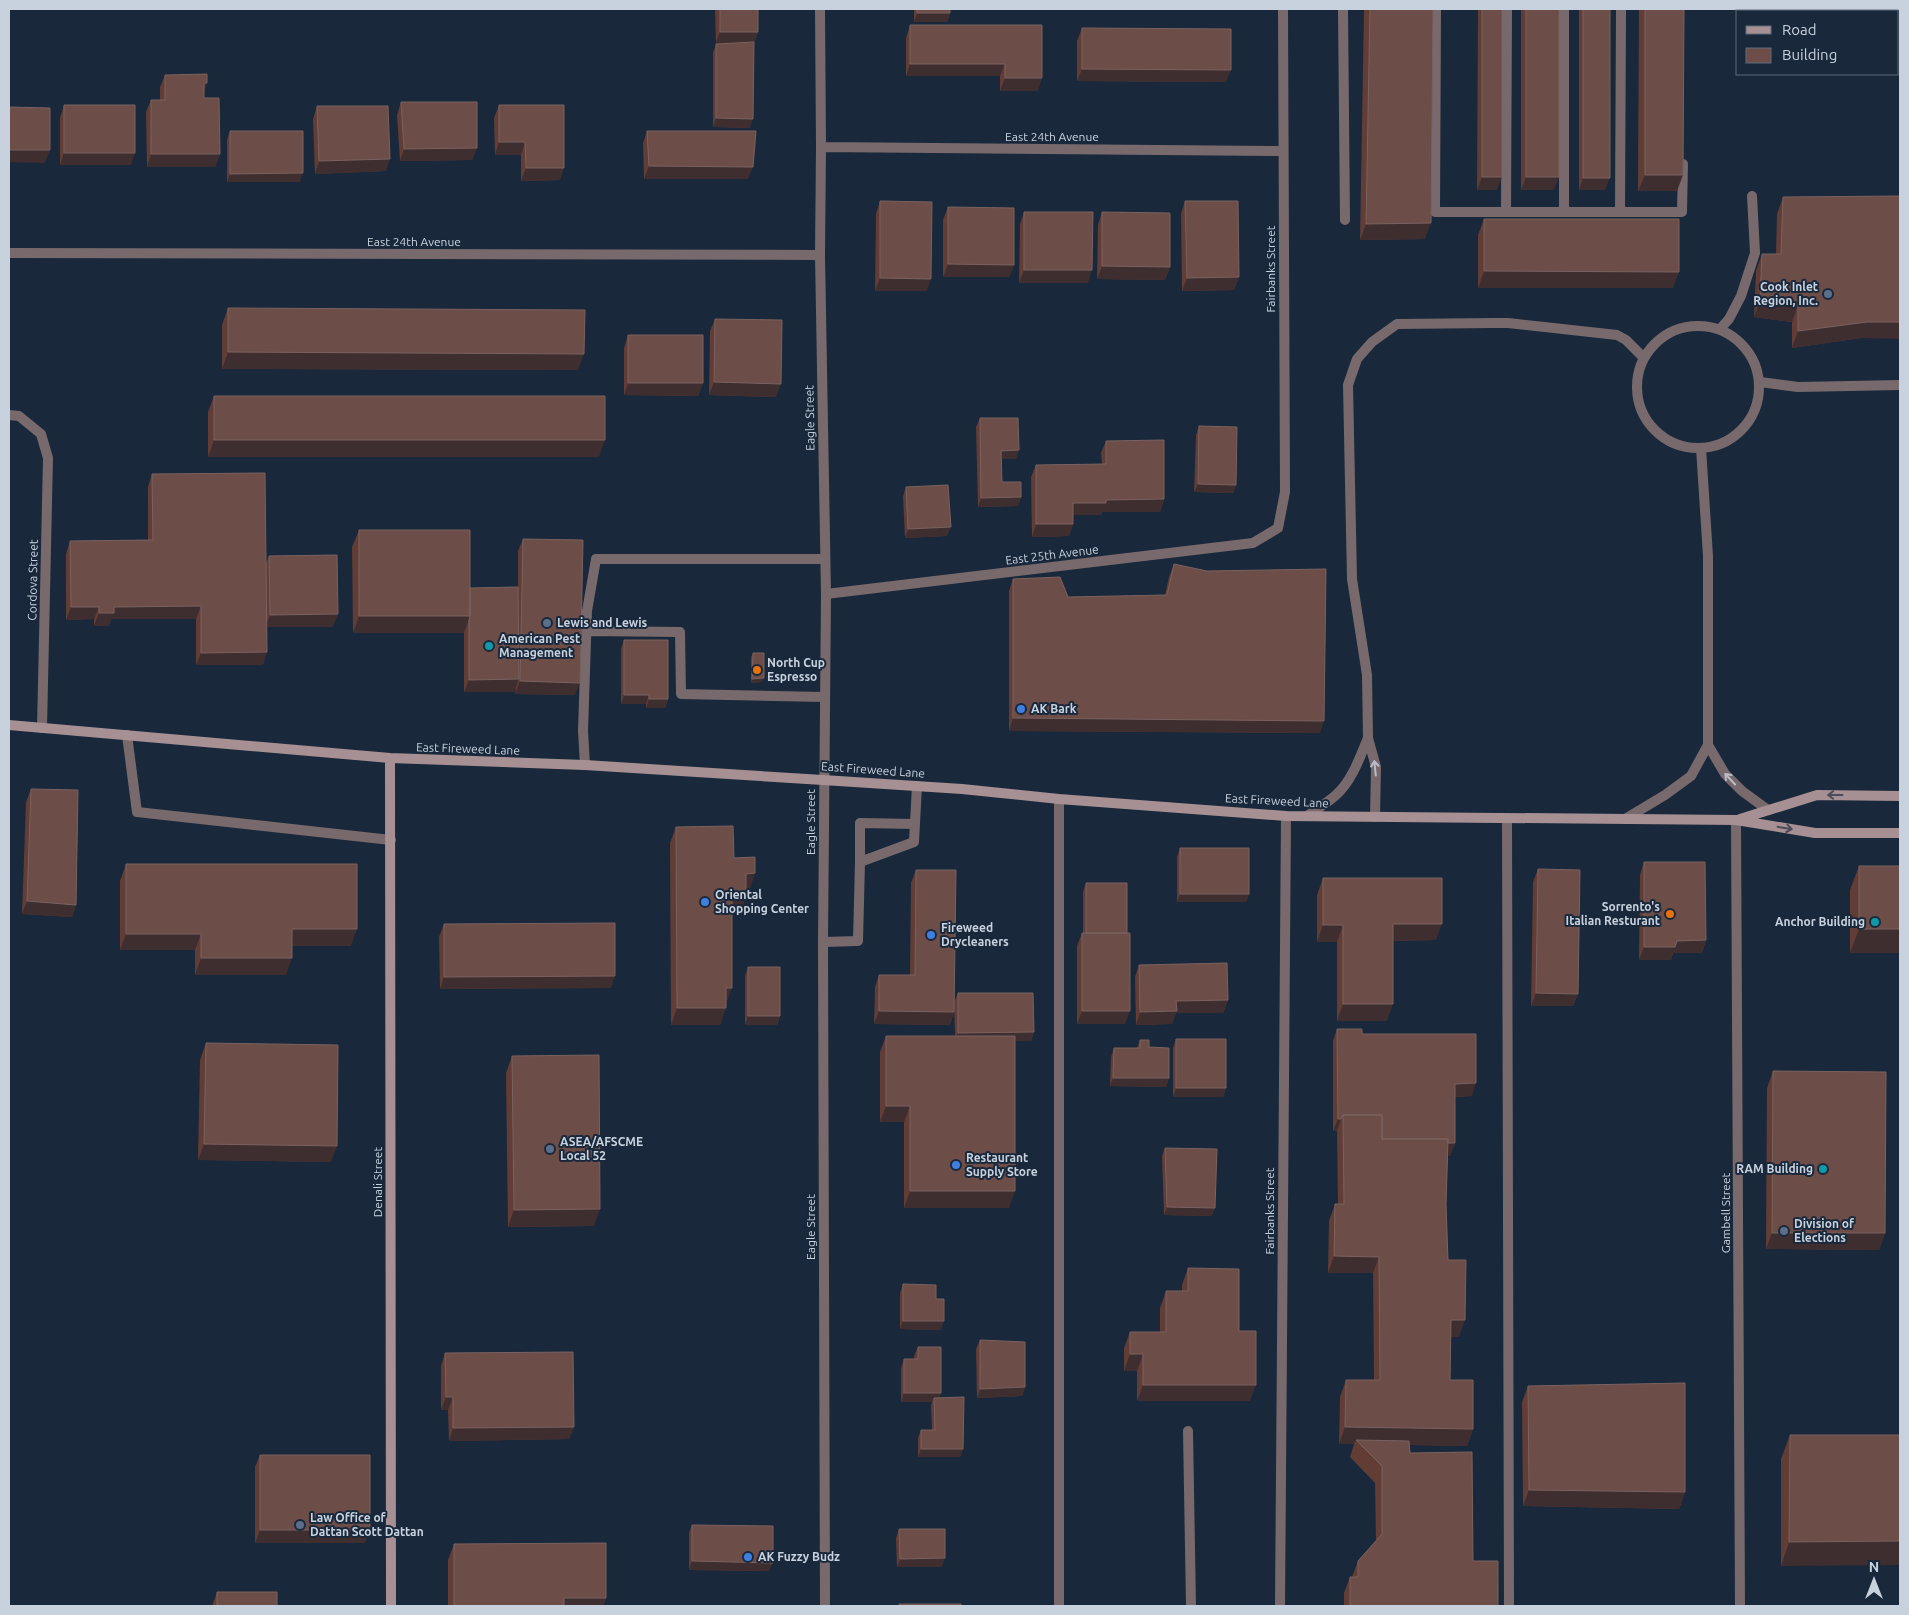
<svg xmlns="http://www.w3.org/2000/svg" width="1909" height="1615" font-family="Ubuntu,sans-serif">
<style>
.lines{fill:none;stroke-linecap:round;stroke-linejoin:round}
.lane{stroke:#786a6c;stroke-width:10}
.street{stroke:#786a6c;stroke-width:10}
.secondary{stroke:#a79093;stroke-width:10}
.wall{fill:#613d36}
.shaded-wall{fill:#3f2e30}
.building{fill:#6c4d48;stroke:#7a6260}
.oneway{stroke:#b8bdc8}
.oneway2{stroke:#4b4c5a}
.service-dot{fill:#5c6f8a;stroke:#19283b;stroke-width:2}
.culture-dot{fill:#0f9aa8;stroke:#19283b;stroke-width:2}
.food-dot{fill:#e8710a;stroke:#19283b;stroke-width:2}
.shop-dot{fill:#3f7fe0;stroke:#19283b;stroke-width:2}
.labels{text-anchor:middle;stroke-width:4;stroke-linejoin:round;paint-order:stroke}
.street-label{font-size:12px;fill:#c8d2df;stroke:#19283b}
.poi-label{font-size:12px;font-weight:bold;fill:#c8d2df;stroke:#19283b;text-anchor:start}
</style>
<rect width="100%" height="100%" fill="#19283b"/>
<g class="lines">
<!-- lane -->
<path class="lane" d="M1343 9 1345 220
M1436 9 1435 212H1682L1683 164
M1564 9V212
M1506 212 1507 9
M1620 212 1621 9
M1637 387a61 61 0 1 1 122 0a61 61 0 1 1-122 0Z
M1720 329 1729 319 1741 296 1755 253 1752 196
M1760 382 1798 387 1900 385
M1701 448 1708 556V745
M587 631 680 632 681 694 825 697
M127 735 137 812 391 840
M1368 738 1367 675 1352 579 1348 385 1357 359 1372 342 1397 324 1494 323H1508L1617 335 1626 340 1644 358
M585 765 583 731 587 611 596 559H825
M1307 816C1317 809 1327 803 1336 795 1352 781 1360 757 1368 738L1376 767 1375 817
M1507 818 1509 1606
M1625 819 1665 795 1691 776 1708 745 1725 774 1742 791 1768 810
M860 862V823L915 824
M823 942 858 941 860 862 914 842 917 786
M1188 1431 1191 1606
M1059 1606V799"/>
<!-- street -->
<path class="street" d="M820 9 821 147 820 255 826 594 823 942 825 1606
M821 147 1283 151
M9 253 820 255
M9 415 19 416 41 434 48 458 42 728
M826 594 1253 543 1278 528 1285 492 1283 9
M1736 820 1740 1606
M1280 1606 1286 816"/>
<!-- secondary -->
<path class="secondary" d="M9 725 390 758 585 765 823 780 962 789 1059 799 1286 816 1736 820 1815 833H1900
M390 758 391 1606
M1740 819 1817 795 1900 796"/>
</g>
<!-- wall -->
<path class="wall" d="M715 9H758V32L754 43 750 128 713 127V52L716 45Z
M914 9H950V13L947 22H914Z
M1364 9H1433L1425 239 1360 240Z
M1478 9H1502L1497 190H1477Z
M1521 9H1559L1554 190H1521Z
M1579 9H1610L1605 190H1579Z
M1639 9H1684L1677 191H1638Z
M910 25H1042L1038 91H1000V76H906V38Z
M1082 28 1226 82 1077 81V41Z
M165 75 204 93V98L220 154 215 167H147L146 112 151 100H160V87Z
M401 102 477 148 472 160 400 161 397 115Z
M64 105 131 165H60V118Z
M499 105 560 180 521 181V155H495L494 118Z
M317 106 386 171 315 174 313 119Z
M230 131 300 182H227V140Z
M647 131 748 179H644L643 143Z
M1783 197 1861 338 1792 348V322L1754 317 1756 271 1762 254H1776L1777 214Z
M880 201 927 291H875L876 214Z
M1185 201 1239 277 1234 290 1182 291 1181 214Z
M948 207 1014 265 1009 277H943V220Z
M1024 212 1088 283H1019L1020 224Z
M1102 212 1170 267 1165 280 1097 279 1098 225Z
M1484 219 1673 288H1478V235Z
M228 308 578 370 222 369V325Z
M715 319 776 397 709 395 710 331Z
M628 335 703 383 698 396 624 395V348Z
M214 396 599 457H208V412Z
M980 418 1016 459H1001L1002 482 1021 497 1018 506 978 507 976 427Z
M1199 426 1236 485 1233 493 1194 492 1196 435Z
M1106 441 1164 499 1160 512H1102L1101 515H1073V524L1069 536 1032 537 1031 477 1036 465 1102 464 1101 453Z
M152 474 266 563 269 556 333 627H267L263 665H196V619H111L109 626H94V619L66 620V554L70 541 148 540V487Z
M906 487 947 536 905 538 903 496Z
M359 530 470 588 518 587V551L523 539 575 695 515 694 516 688 514 692H464V633H353L352 547Z
M1174 564 1320 733 1009 731V591L1013 579 1068 597 1165 595 1169 577Z
M624 640 668 699 665 708H646V704H621V649Z
M753 653 762 682 751 683V657Z
M31 789 76 905 72 917 22 914 26 802Z
M676 827 755 873 749 890H746L740 914H732L726 1004 720 1025H671L670 843Z
M1180 848 1249 894 1246 902H1177V857Z
M1644 862 1706 940 1702 953H1673L1671 960H1639L1640 875Z
M126 864 351 946H292L286 975H195V950H120V881Z
M1859 866 1900 953H1850V890Z
M1538 869 1578 994 1573 1006H1531L1533 882Z
M916 870 954 1012 950 1025 874 1024 875 987 879 975H910L911 883Z
M1323 878 1436 940 1393 941 1387 1021H1337V942H1317V895Z
M1086 883 1125 1024H1077V946L1082 933H1083V892Z
M444 924 611 988 440 989 439 937Z
M1139 965 1228 1000 1223 1013H1176L1172 1024 1136 1025 1135 977Z
M748 967 780 1016 777 1025H745V976Z
M958 993 1034 1032 1031 1041H1015L1009 1208H904V1122H880V1052L886 1036H955L954 1002Z
M1337 1029 1362 1034 1472 1096 1455 1097V1143L1450 1156H1448L1446 1204 1448 1260 1459 1337H1451L1450 1380 1473 1429 1467 1446 1410 1445V1453L1498 1606H1344V1593L1350 1577H1352L1358 1561 1376 1541 1375 1483 1350 1457 1354 1444H1339L1340 1397 1346 1380H1374L1373 1273H1328L1329 1221 1335 1204H1338L1337 1131H1333V1041Z
M1176 1039 1226 1088 1223 1097H1173V1048Z
M1140 1040 1149 1047 1169 1078 1166 1087 1110 1086 1111 1057 1114 1048H1137Z
M206 1043 331 1162 198 1160 200 1060Z
M512 1056 594 1226 508 1227 506 1073Z
M1773 1071 1885 1233 1879 1250 1766 1249 1767 1088Z
M1165 1148 1212 1216 1164 1215 1162 1156Z
M1188 1268 1239 1331 1250 1401H1137V1371H1124V1348L1130 1332H1160V1308L1166 1291H1182V1285Z
M903 1284 936 1299 941 1330 900 1329V1293Z
M980 1340 1025 1387 1022 1396 977 1398 976 1349Z
M918 1347 941 1393 939 1398 963 1449 960 1457H918V1438L921 1430H932L931 1406 932 1402H901V1368L904 1359H914V1356Z
M445 1353 574 1427 569 1439 449 1441 448 1410H441V1366Z
M1528 1386 1685 1492 1679 1509 1523 1506 1522 1402Z
M1790 1435H1900L1781 1566V1459Z
M260 1455 365 1543H255V1467Z
M692 1525 769 1571 689 1570V1533Z
M899 1529 942 1567H897L896 1538Z
M454 1544 606 1598 603 1606H448V1560Z
M217 1592 277 1606H212Z"/>
<!-- shaded-wall -->
<path class="shaded-wall" d="M917 13H950L947 22H914Z
M720 32H758L753 45H715Z
M910 64H1005L1000 76H906Z
M1082 69 1231 70 1226 82 1077 81Z
M1005 78H1042L1038 91H1000Z
M204 83H207L203 96Z
M716 118 753 119 750 128 713 127Z
M499 142H525L521 155H495Z
M477 148 472 160 400 161 404 149Z
M9 150H50L45 163 9 162Z
M64 153H135L131 165H60Z
M151 154H220L215 167H147Z
M390 159 386 171 315 174 319 161Z
M649 166 753 167 748 179H644Z
M526 168H564L560 180 521 181Z
M303 173 300 182H227L230 174Z
M1645 175H1683L1677 191H1638Z
M1482 177H1502L1497 190H1477Z
M1526 177H1559L1554 190H1521Z
M1583 178H1610L1605 190H1579Z
M1431 223 1425 239 1360 240 1366 224Z
M948 264 1014 265 1009 277H943Z
M1102 266 1170 267 1165 280 1097 279Z
M1024 270H1092L1088 283H1019Z
M1484 271 1679 272 1673 288H1478Z
M1239 277 1234 290 1182 291 1187 278Z
M880 278 931 279 927 291H875Z
M1760 300 1798 305 1792 322 1754 317Z
M1867 322H1900V339L1861 338 1792 348 1798 331Z
M228 352 584 354 578 370 222 369Z
M714 382 781 384 776 397 709 395Z
M628 383H703L698 396 624 395Z
M214 440H605L599 457H208Z
M1019 450 1016 459H998L1001 451Z
M1198 484 1236 485 1233 493 1194 492Z
M1021 497 1018 506 978 507 981 498Z
M1164 499 1160 512H1102L1101 515H1069L1073 503 1106 500Z
M1036 524H1073L1069 536 1032 537Z
M951 527 947 536 905 538 908 529Z
M201 606 196 619H111L109 626H94L99 613 114 607Z
M71 607H99L94 619 66 620Z
M338 614 333 627H265L270 615Z
M359 616H470L464 633H353Z
M267 652 263 665H196L201 653Z
M764 678 762 682 751 683 752 679Z
M519 679 514 692H464L469 680Z
M520 681 580 683 575 695 515 694Z
M624 695H649L646 704H621Z
M649 699H668L665 708H646Z
M1013 718 1324 721 1320 733 1009 731Z
M755 873 749 890H740L746 874Z
M1180 894H1249L1246 902H1177Z
M732 897H746L740 914H726Z
M27 901 76 905 72 917 22 914Z
M1393 924H1442L1436 940 1387 941Z
M1323 925H1343L1337 942H1317Z
M292 929H357L351 946H286Z
M1859 929H1900V953H1850Z
M126 934H201L195 950H120Z
M1706 940 1702 953H1673L1671 960H1639L1644 947 1677 941Z
M201 958H292L286 975H195Z
M615 976 611 988 440 989 444 977Z
M726 988H732L726 1004Z
M1536 993 1578 994 1573 1006H1531Z
M1228 1000 1223 1013H1176L1172 1024 1136 1025 1140 1012 1176 1001Z
M1343 1004H1393L1387 1021H1337Z
M677 1008H726L720 1025H671Z
M879 1011 954 1012 950 1025 874 1024Z
M1082 1011H1130L1125 1024H1077Z
M748 1016H780L777 1025H745Z
M1034 1032 1031 1041H955L958 1033Z
M1113 1078H1169L1166 1087 1110 1086Z
M1476 1083 1472 1096 1450 1097 1455 1084Z
M1176 1088H1226L1223 1097H1173Z
M886 1106H910L904 1122H880Z
M1338 1119H1341L1337 1131H1333Z
M1381 1143H1455L1450 1156H1376Z
M204 1144 337 1146 331 1162 198 1160Z
M910 1191H1015L1009 1208H904Z
M1167 1207 1215 1208 1212 1216 1164 1215Z
M600 1209 594 1226 508 1227 514 1210Z
M1772 1233H1885L1879 1250 1766 1249Z
M1334 1256 1379 1257 1373 1273H1328Z
M1451 1320H1465L1459 1337H1445Z
M903 1321H944L941 1330 900 1329Z
M1130 1354H1143L1137 1371H1124Z
M1143 1385H1256L1250 1401H1137Z
M1025 1387 1022 1396 977 1398 980 1389Z
M904 1393H941L938 1402 934 1398 932 1402H901Z
M446 1397H453L448 1410H441Z
M574 1427 569 1439 449 1441 453 1428Z
M1345 1427 1473 1429 1467 1446 1359 1444 1356 1440 1354 1444H1339Z
M921 1449H963L960 1457H918Z
M1529 1490 1685 1492 1679 1509 1523 1506Z
M260 1530H370L365 1543H255Z
M1900 1541V1565L1781 1566 1789 1542Z
M945 1558 942 1567H897L900 1559Z
M692 1561 773 1563 769 1571 689 1570Z
M564 1598H606L603 1606H561Z"/>
<!-- building -->
<path class="building" d="M720 9H758V32H720Z
M917 9H950V13H917Z
M1370 9H1433L1431 223 1366 224Z
M1482 9H1502V177H1482Z
M1526 9H1559V177H1526Z
M1583 9H1610V178H1583Z
M1645 9H1684L1683 175H1645Z
M910 25H1042V78H1005V64H910Z
M1082 28 1231 29V70L1082 69Z
M754 42 753 119 716 118V44Z
M207 74V83H204V98H219L220 154H151V100H165V75Z
M401 102H477V148L404 149Z
M64 105H135V153H64Z
M499 105H564V168H526L525 142H499Z
M317 106H388L390 159 319 161Z
M9 107 50 108V150H9Z
M230 131H303V173L230 174Z
M647 131H756L753 167 649 166Z
M1900 196V322H1867L1798 331V305L1760 300 1762 254H1781L1783 197Z
M880 201 932 202 931 279 880 278Z
M1185 201H1238L1239 277 1187 278Z
M948 207 1014 208V265L948 264Z
M1024 212H1093L1092 270H1024Z
M1102 212 1170 213V267L1102 266Z
M1484 219H1679V272L1484 271Z
M228 308 585 310 584 354 228 352Z
M715 319 782 320 781 384 714 382Z
M628 335H703V383H628Z
M214 396H605V440H214Z
M980 418H1018L1019 450 1001 451 1002 482H1021V497L981 498Z
M1199 426 1237 427 1236 485 1198 484Z
M1164 440V499L1106 500V503H1073V524H1036V465L1106 464V441Z
M265 473 267 652 201 653V606L114 607V613H99V607H71L70 541 153 540 152 474Z
M948 485 951 527 908 529 906 487Z
M359 530H470V616H359Z
M523 539 583 540 580 683 520 681Z
M337 555 338 614 270 615 269 556Z
M1174 564 1207 571 1326 569 1324 721 1013 718V579L1060 577 1068 597 1167 595Z
M518 587 519 679 469 680V620L470 616V588Z
M624 640H668V699H649V695H624Z
M753 653H764V678L752 679Z
M31 789 78 790 76 905 27 901Z
M733 826 734 858 755 857V873L746 874V897H732V988H726V1008H677L676 827Z
M1180 848H1249V894H1180Z
M1644 862H1705L1706 940 1677 941 1675 947H1644Z
M126 864H357V929H292V958H201V934H126Z
M1859 866H1900V929H1859Z
M1538 869 1580 870 1578 994 1536 993Z
M916 870H956L954 1012 879 1011V975H915Z
M1323 878H1442V924H1393V1004H1343V925H1323Z
M1086 883H1127V933H1086Z
M615 923V976L444 977V924Z
M1082 933H1130V1011H1082Z
M1227 963 1228 1000 1176 1001 1177 1011 1140 1012 1139 965Z
M748 967H780V1016H748Z
M958 993H1033L1034 1032 958 1033Z
M1337 1029H1362V1034H1476V1083L1455 1084V1143H1448V1139H1382V1115H1343L1341 1119H1338Z
M886 1036H1015V1191H910V1106H886Z
M1176 1039H1226V1088H1176Z
M1140 1040H1149V1047L1169 1048V1078H1113L1114 1048H1140Z
M206 1043 338 1045 337 1146 204 1144Z
M599 1055 600 1209 514 1210 512 1056Z
M1773 1071 1886 1072 1885 1233H1772Z
M1343 1115H1382V1139H1448L1446 1204 1448 1260H1466L1465 1320H1451L1450 1380H1473V1429L1345 1427 1346 1380H1380L1379 1257 1334 1256 1335 1204H1344Z
M1165 1148 1217 1149 1215 1208 1167 1207Z
M1188 1268 1239 1269V1331H1256V1385H1143V1354H1130V1332H1166V1291H1188Z
M903 1284 936 1285V1299H944V1321H903Z
M980 1340 1025 1342V1387L980 1389Z
M918 1347H941V1393H904V1359H918Z
M573 1352 574 1427 453 1428V1397H446L445 1353Z
M1685 1383V1492L1529 1490 1528 1386Z
M964 1397 963 1449H921V1430H935L934 1398Z
M1790 1435H1900V1541L1789 1542Z
M1356 1440 1409 1441 1410 1453 1472 1452 1473 1561H1498V1606H1350V1577H1358V1561L1382 1534V1466Z
M260 1455H370V1530H260Z
M692 1525 773 1526V1563L692 1561Z
M899 1529H945V1558L900 1559Z
M606 1543V1598H564V1606H454V1544Z
M217 1592H277V1606H217Z
M899 1604H961V1606H899Z"/>
<!-- one-way arrows -->
<defs><path id="oneway-shaft" d="M-6 0H5M1.5-3L5.5 0L1.5 3" fill="none" stroke-width="1.6" stroke-linecap="round" stroke-linejoin="round" transform="scale(1.25)"/></defs>
<g class="oneway">
<use href="#oneway-shaft" transform="translate(1375 768) rotate(-96)"/>
<use href="#oneway-shaft" transform="translate(1730 779) rotate(-133)"/>
</g>
<g class="oneway2">
<use href="#oneway-shaft" transform="translate(1835 795) rotate(-180)"/>
<use href="#oneway-shaft" transform="translate(1785 828) rotate(9)"/>
</g>
<!-- markers -->
<g class="service-dot">
<circle cx="1828" cy="294" r="5"/>
<circle cx="547" cy="623" r="5"/>
<circle cx="550" cy="1149" r="5"/>
<circle cx="1784" cy="1231" r="5"/>
<circle cx="300" cy="1525" r="5"/>
</g>
<g class="culture-dot">
<circle cx="489" cy="646" r="5"/>
<circle cx="1875" cy="922" r="5"/>
<circle cx="1823" cy="1169" r="5"/>
</g>
<g class="food-dot">
<circle cx="757" cy="670" r="5"/>
<circle cx="1670" cy="914" r="5"/>
</g>
<g class="shop-dot">
<circle cx="1021" cy="709" r="5"/>
<circle cx="705" cy="902" r="5"/>
<circle cx="931" cy="935" r="5"/>
<circle cx="956" cy="1165" r="5"/>
<circle cx="748" cy="1557" r="5"/>
</g>
<g class="labels">
<!-- street labels -->
<g class="street-label">
<text x="1052" y="141">East 24th Avenue</text>
<text x="414" y="246">East 24th Avenue</text>
<text transform="translate(1271 269) rotate(-90)" y="4">Fairbanks Street</text>
<text transform="translate(810 418) rotate(-91)" y="4">Eagle Street</text>
<text transform="translate(1052 555) rotate(-7)" y="4">East 25th Avenue</text>
<text transform="translate(33 580) rotate(-89)" y="4">Cordova Street</text>
<text transform="translate(468 749) rotate(2)" y="4">East Fireweed Lane</text>
<text transform="translate(873 770) rotate(4)" y="4">East Fireweed Lane</text>
<text transform="translate(1277 801) rotate(3)" y="4">East Fireweed Lane</text>
<text transform="translate(811 822) rotate(-90)" y="4">Eagle Street</text>
<text transform="translate(378 1182) rotate(-90)" y="4">Denali Street</text>
<text transform="translate(1270 1211) rotate(-90)" y="4">Fairbanks Street</text>
<text transform="translate(1726 1213) rotate(-90)" y="4">Gambell Street</text>
<text transform="translate(811 1227) rotate(-90)" y="4">Eagle Street</text>
</g>
<!-- poi labels -->
<g class="poi-label">
<text x="1818" y="291" text-anchor="end">Cook Inlet<tspan x="1818" dy="14">Region, Inc.</tspan></text>
<text x="557" y="627">Lewis and Lewis</text>
<text x="499" y="643">American Pest<tspan x="499" dy="14">Management</tspan></text>
<text x="767" y="667">North Cup<tspan x="767" dy="14">Espresso</tspan></text>
<text x="1031" y="713">AK Bark</text>
<text x="715" y="899">Oriental<tspan x="715" dy="14">Shopping Center</tspan></text>
<text x="1660" y="911" text-anchor="end">Sorrento's<tspan x="1660" dy="14">Italian Resturant</tspan></text>
<text x="1865" y="926" text-anchor="end">Anchor Building</text>
<text x="941" y="932">Fireweed<tspan x="941" dy="14">Drycleaners</tspan></text>
<text x="560" y="1146">ASEA/AFSCME<tspan x="560" dy="14">Local 52</tspan></text>
<text x="966" y="1162">Restaurant<tspan x="966" dy="14">Supply Store</tspan></text>
<text x="1813" y="1173" text-anchor="end">RAM Building</text>
<text x="1794" y="1228">Division of<tspan x="1794" dy="14">Elections</tspan></text>
<text x="310" y="1522">Law Office of<tspan x="310" dy="14">Dattan Scott Dattan</tspan></text>
<text x="758" y="1561">AK Fuzzy Budz</text>
</g>
</g>
<!-- border -->
<rect width="1909" height="1615" fill="none" stroke="#c8d2df" stroke-width="20"/>
<!-- legend -->
<rect x="1736" y="10" width="162" height="65" fill="#19283b" stroke="#5f6c7d"/>
<rect x="1746" y="26" width="25" height="8" fill="#a79093" stroke="#5f6c7d"/>
<text x="1782" y="35" font-size="15" fill="#c8d2df">Road</text>
<rect x="1746" y="48" width="25" height="15" fill="#6c4d48" stroke="#5f6c7d"/>
<text x="1782" y="60" font-size="15" fill="#c8d2df">Building</text>
<!-- north arrow -->
<g transform="translate(1874 1580)" stroke="#19283b" stroke-width="4" paint-order="stroke">
<path d="M0-4L9 19L0 12L-9 19Z" fill="#c8d2df"/>
<text y="-8" font-size="14" font-weight="bold" text-anchor="middle" fill="#c8d2df">N</text>
</g>
</svg>
